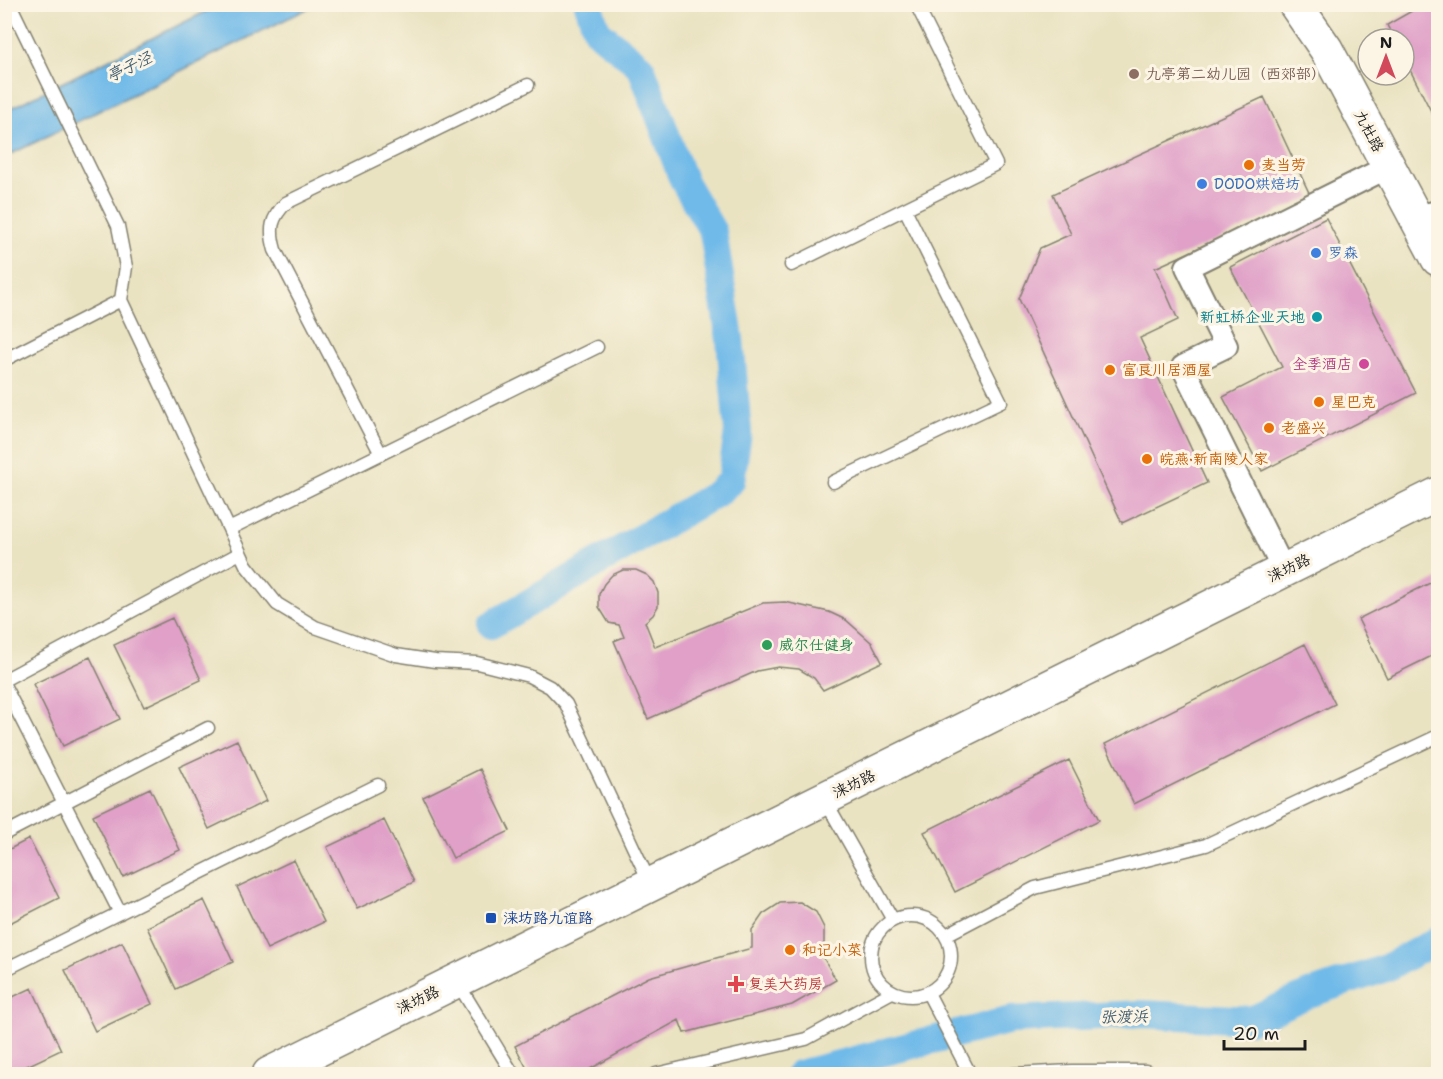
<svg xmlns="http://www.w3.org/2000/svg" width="1443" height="1079" font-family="'Shantell Sans','LXGW WenKai TC',sans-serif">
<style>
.water{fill:#70bae9;stroke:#466b82;stroke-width:1.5}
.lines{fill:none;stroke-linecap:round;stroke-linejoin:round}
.canal{stroke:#70bae9;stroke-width:28}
.building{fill:#e0a0c8}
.lane-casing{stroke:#83806f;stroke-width:15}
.street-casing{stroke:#83806f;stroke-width:26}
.secondary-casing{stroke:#83806f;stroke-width:36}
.lane{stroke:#fff;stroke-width:12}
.street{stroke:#fff;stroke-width:22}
.secondary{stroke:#fff;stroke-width:33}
.education-dot{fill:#8d6e63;stroke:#fcf5e5;stroke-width:2}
.food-dot{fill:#e8710a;stroke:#fcf5e5;stroke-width:2}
.shop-dot{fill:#3f7fe0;stroke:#fcf5e5;stroke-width:2}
.culture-dot{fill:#0f9aa8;stroke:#fcf5e5;stroke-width:2}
.hotel-dot{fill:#d1479c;stroke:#fcf5e5;stroke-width:2}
.leisure-dot{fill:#2e9e5b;stroke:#fcf5e5;stroke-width:2}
.transit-dot{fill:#1a4fb4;stroke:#fcf5e5;stroke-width:2}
.health-dot{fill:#e0444e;stroke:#fcf5e5;stroke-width:2}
.labels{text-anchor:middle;stroke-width:6;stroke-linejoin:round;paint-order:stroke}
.education-label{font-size:15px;fill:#785e54;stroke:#fcf5e5;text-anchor:start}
.street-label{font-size:15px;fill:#1c1c1c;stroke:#fcf5e5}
.food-label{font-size:15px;fill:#c56008;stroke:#fcf5e5;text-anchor:start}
.shop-label{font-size:15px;fill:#366cbe;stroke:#fcf5e5;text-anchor:start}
.culture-label{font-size:15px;fill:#0d838f;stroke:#fcf5e5;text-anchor:end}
.hotel-label{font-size:15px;fill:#b23c85;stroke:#fcf5e5;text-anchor:end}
.leisure-label{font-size:15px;fill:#27864d;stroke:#fcf5e5;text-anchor:start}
.transit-label{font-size:15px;fill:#164399;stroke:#fcf5e5;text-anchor:start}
.health-label{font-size:15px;fill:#be3a42;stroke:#fcf5e5;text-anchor:start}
.water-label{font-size:16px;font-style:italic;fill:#3e5b6e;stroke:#fcf5e5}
</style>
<rect width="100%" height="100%" fill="#fcf5e5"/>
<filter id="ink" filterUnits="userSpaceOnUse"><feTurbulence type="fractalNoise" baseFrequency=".0167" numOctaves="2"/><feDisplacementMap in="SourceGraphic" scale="12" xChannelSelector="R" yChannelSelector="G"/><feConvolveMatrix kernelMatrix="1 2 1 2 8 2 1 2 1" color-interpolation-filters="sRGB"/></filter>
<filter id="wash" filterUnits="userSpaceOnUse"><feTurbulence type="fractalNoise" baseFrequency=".008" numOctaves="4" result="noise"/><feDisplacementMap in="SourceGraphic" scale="24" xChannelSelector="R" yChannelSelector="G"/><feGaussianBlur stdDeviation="1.35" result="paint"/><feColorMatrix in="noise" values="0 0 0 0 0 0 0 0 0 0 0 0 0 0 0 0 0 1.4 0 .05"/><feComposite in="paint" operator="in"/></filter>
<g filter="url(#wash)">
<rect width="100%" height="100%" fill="#eae3c2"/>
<!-- water -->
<path class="water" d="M219 5H315L5 157V111Z"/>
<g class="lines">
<!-- canal -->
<path class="canal" d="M491 625 716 494 731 481 738 432 730 339 713 232 683 180 641 67 597 31 588 4
M799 1074 1011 1020 1143 1014 1251 1020 1309 994 1386 968 1438 940"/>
</g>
<g id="blocks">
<!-- building -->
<path class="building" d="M1424 4H1438V125L1404 58V39H1394L1387 25Z
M1264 97 1311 197 1155 268 1178 320 1140 338 1207 483 1122 523 1019 299 1040 248 1071 234 1053 194Z
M1326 218 1416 393 1262 471 1223 397 1282 367 1230 267Z
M623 570H636L647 575 654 582 658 593V606L653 615 645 622 655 647 763 603 785 602 829 612 846 620 872 643 882 662 823 690 814 678 799 669 778 667 757 671 648 719 614 641 624 637 619 625 609 623 599 607V594L604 584 612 575Z
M1438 579V653L1387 678 1358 619Z
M172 618 201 680 144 707 114 645Z
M1305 644 1335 704 1134 804 1105 744Z
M90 657 120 719 63 746 33 684Z
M237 740 266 801 209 829 179 767Z
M1069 760 1099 820 955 892 924 832Z
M480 769 510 831 453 858 423 797Z
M150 788 180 850 123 877 93 815Z
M384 820 414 882 357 909 327 847Z
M29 839 59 898 4 926V852Z
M294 860 324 922 267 949 237 887Z
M204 900 233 962 176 989 147 927Z
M800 902 816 912 824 928V943L819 950 836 980 792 1005 684 1033 679 1020 581 1074H530L515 1046 649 977 752 948V930L763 914 780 903Z
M122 942 152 1004 95 1031 65 970Z
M32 988 61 1050 10 1074H4V1001Z"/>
</g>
</g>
<g filter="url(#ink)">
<use href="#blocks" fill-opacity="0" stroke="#83806f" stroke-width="1.5"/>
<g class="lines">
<defs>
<path id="lane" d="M10 4 118 226 126 267 121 300 246 565 277 604 315 627 396 655 435 661 477 663 529 676 550 687 566 704 650 883
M791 265 996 164 916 4
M4 360 121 300
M381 454 275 250C269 229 271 218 286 203L528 85
M833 482 1001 402 905 209
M229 529 597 347
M4 680 240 553
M4 685 120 913
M825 800 893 920
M4 834 208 728
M871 956a40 40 0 1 1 80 0a40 40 0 1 1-80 0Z
M946 935 1035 888 1206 845 1438 736
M4 970 378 785
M457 982 513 1074
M928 993 970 1074
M656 1074 806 1039 892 992
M1013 1074 1072 1071H1146L1150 1074"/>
<path id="street" d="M1416 217 1438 212
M1284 571 1183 367 1226 346 1187 267 1388 167"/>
<path id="secondary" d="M1295 4 1326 49 1438 259
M269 1074 1438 494"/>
</defs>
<!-- lane casing -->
<use href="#lane" class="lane-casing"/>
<!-- street casing -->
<use href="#street" class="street-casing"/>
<!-- secondary casing -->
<use href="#secondary" class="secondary-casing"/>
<!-- lane -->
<use href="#lane" class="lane"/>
<!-- street -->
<use href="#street" class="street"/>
<!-- secondary -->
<use href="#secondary" class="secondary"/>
</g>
</g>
<!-- markers -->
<circle class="education-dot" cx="1134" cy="74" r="6"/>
<g class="food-dot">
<circle cx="1249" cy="165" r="6"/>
<circle cx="1110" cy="370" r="6"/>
<circle cx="1319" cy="402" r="6"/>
<circle cx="1269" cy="428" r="6"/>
<circle cx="1147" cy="459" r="6"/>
<circle cx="790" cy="950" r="6"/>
</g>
<g class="shop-dot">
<circle cx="1202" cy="184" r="6"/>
<circle cx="1316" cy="253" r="6"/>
</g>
<circle class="culture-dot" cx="1317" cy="317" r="6"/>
<circle class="hotel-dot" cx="1364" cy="364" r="6"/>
<circle class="leisure-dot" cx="767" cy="645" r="6"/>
<rect class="transit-dot" x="485" y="912" width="12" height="12" rx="3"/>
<path class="health-dot" d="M733 975h6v6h6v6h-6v6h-6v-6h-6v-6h6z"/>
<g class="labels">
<!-- education labels -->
<g class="education-label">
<text x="1146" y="79">九亭第二幼儿园（西郊部）</text>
</g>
<!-- street labels -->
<g class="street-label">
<text transform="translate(1369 131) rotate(62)" y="5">九杜路</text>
<text transform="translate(1289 568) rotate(-26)" y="5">涞坊路</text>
<text transform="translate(854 784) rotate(-26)" y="5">涞坊路</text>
<text transform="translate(418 1000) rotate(-26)" y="5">涞坊路</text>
</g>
<!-- food labels -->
<g class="food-label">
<text x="1261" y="170">麦当劳</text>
<text x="1122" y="375">富良川居酒屋</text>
<text x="1331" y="407">星巴克</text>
<text x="1281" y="433">老盛兴</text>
<text x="1159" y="464">皖燕·新南陵人家</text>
<text x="802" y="955">和记小菜</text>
</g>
<!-- shop labels -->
<g class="shop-label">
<text x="1214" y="189">DODO烘焙坊</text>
<text x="1328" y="258">罗森</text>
</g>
<!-- culture labels -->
<g class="culture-label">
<text x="1305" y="322">新虹桥企业天地</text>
</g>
<!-- hotel labels -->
<g class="hotel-label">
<text x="1352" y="369">全季酒店</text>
</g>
<!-- leisure labels -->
<g class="leisure-label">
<text x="779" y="650">威尔仕健身</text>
</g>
<!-- transit labels -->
<g class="transit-label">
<text x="503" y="923">涞坊路九谊路</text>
</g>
<!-- health labels -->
<g class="health-label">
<text x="748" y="989">复美大药房</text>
</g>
<!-- water labels -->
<g class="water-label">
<text transform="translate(129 66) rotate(-26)" y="6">亭子泾</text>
<text transform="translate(1124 1016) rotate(-1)" y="6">张渡浜</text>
</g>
</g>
<!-- margin -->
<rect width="1443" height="1079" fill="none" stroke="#fcf5e5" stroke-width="24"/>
<!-- north arrow -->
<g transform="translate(1386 57)"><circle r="28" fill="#fcf5e5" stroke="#a29e95" stroke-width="1.5"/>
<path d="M0-4.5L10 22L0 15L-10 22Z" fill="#d1495b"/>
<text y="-9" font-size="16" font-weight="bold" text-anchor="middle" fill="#1c1c1c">N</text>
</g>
<!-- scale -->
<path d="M1224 1040v9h81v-9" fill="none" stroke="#1c1c1c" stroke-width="3"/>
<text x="1233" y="1040" font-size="18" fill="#1c1c1c" stroke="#fcf5e5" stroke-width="4.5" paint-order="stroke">20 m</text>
</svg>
